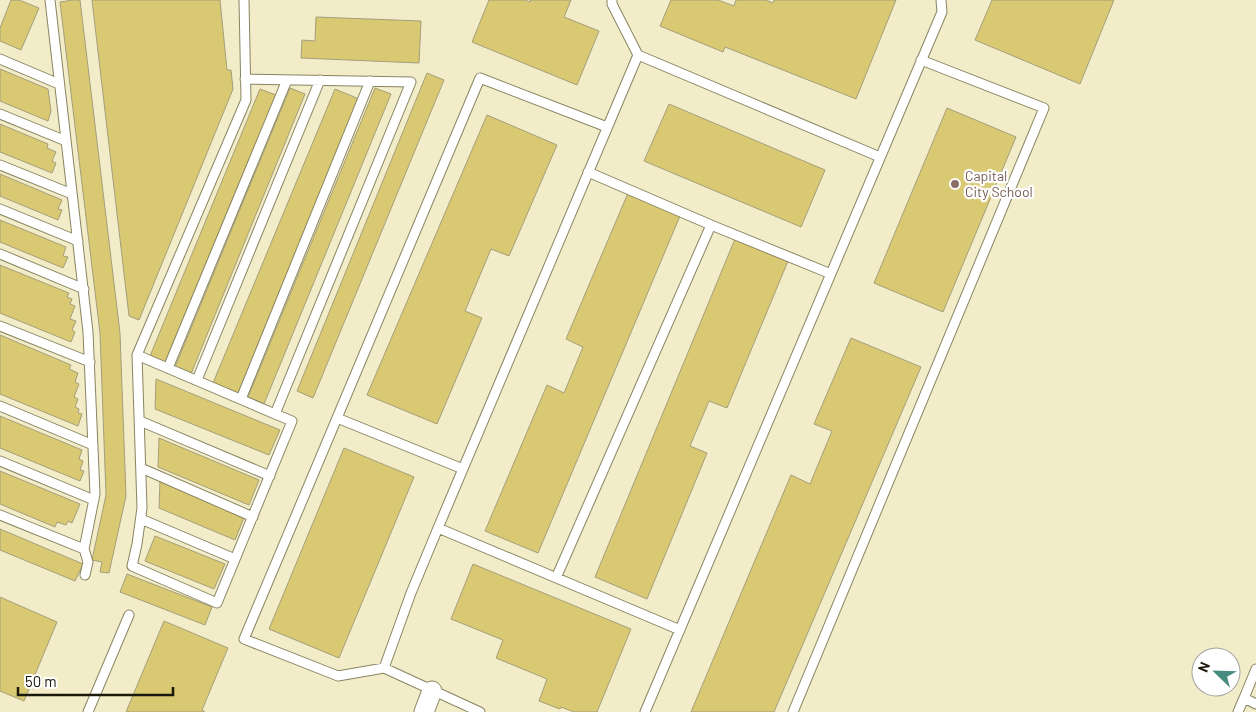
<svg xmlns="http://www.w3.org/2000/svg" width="1256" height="712" font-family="Barlow,sans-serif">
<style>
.building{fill:#d9c972;stroke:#a49e7c}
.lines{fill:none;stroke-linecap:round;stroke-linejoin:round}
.service-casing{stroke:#898462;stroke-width:11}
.minor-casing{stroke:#898462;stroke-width:21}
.service{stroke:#fff;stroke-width:9}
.minor{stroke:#fff;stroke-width:19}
.education-dot{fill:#8d6e63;stroke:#fff;stroke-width:2}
.labels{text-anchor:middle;stroke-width:4.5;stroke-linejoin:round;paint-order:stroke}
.education-label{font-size:14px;fill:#785e54;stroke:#fff;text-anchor:start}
</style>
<rect width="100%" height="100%" fill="#f3ecc8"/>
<!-- building -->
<path class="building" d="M11 0H19L39 8 21 50 0 41V28Z
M73 0H80L120 333 126 496 109 573 100 572 102 562 92 560 106 495 100 333 60 2Z
M92 0H220L227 70H231L233 89 139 320 129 316Z
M489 0H525L530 2V0H571L564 17 599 31 577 85 472 42Z
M671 0H718L734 6 736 0H766L773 3 774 0H896L856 99 725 47 723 52 660 26Z
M992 0H1114L1080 84 975 40Z
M316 17 421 21 419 63 301 58 302 40 315 41Z
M0 69 48 89 51 111 48 121 0 101Z
M427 73 444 80 313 398 297 391Z
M290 88 305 94 191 374 175 367Z
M375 88 391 94 264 404 248 397Z
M260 89 276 95 165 362 150 356Z
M335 89 359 99 238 393 213 383Z
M669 104 825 170 801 227 644 161Z
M947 108 1016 137 943 312 874 283Z
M487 115 557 145 509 256 491 249 465 311 482 318 437 424 367 395Z
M0 124 48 144 47 148 56 152 52 161 56 163 52 173 0 152Z
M0 174 62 200 58 209 62 210 58 220 0 196Z
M628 193 680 216 538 553 485 531 547 385 564 393 583 347 566 339Z
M0 220 66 247 63 256 68 257 63 268 0 242Z
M735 239 788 261 727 408 709 401 690 446 707 453 647 599 595 577Z
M0 265 69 293 67 297 72 299 70 304 75 306 70 319 76 321 72 330 75 332 71 342 0 313Z
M0 335 71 365 69 369 78 373 75 382 79 384 74 397 78 399 75 407 79 409 78 413 82 414 78 426 0 394Z
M851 338 921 367 774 712H691L791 475 810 484 832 431 814 424Z
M156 379 280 430 269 455 155 409Z
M0 416 82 450 79 459 83 461 80 470 84 471 80 481 0 448Z
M159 438 259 480 249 505 158 467Z
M344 448 414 477 339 658 269 629Z
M0 471 80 504 72 523 68 521 66 525 57 522 55 527 0 504Z
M160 480 245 515 235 540 159 508Z
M0 529 83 564 75 581 0 550Z
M155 536 225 564 214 589 145 561Z
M473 564 631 629 597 712H574L561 707 560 709 539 701 547 679 496 658 503 640 451 619Z
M127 574 212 607 205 625 120 592Z
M0 597 57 622 24 701 0 691Z
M164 621 228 648 202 710 205 712H126Z"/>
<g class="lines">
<defs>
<path id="service" d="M50 0 88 332 95 494 84 549
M244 0 246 100 137 355 142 508 137 544 132 566 217 603 292 421 275 414 411 82 245 79
M612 0V4L638 55 880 157
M0 59 59 84
M0 114 66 141
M0 165 72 194
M0 209 78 241
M711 225 831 274
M0 254 84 289
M0 326 90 362
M137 355 275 414
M168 368 287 80
M197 380 320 80
M241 399 370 81
M0 406 93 445
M337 418 463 469
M140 421 270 476
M0 461 94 500
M141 468 253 517
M0 515 84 549 88 562 85 575
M141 519 235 559
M438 528 680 630
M556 578 711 225 588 172
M384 668 411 593 438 528 638 55
M1244 698 1256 669
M88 712 129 615
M480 712 384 668 338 676 244 639 480 78 607 127
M645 712 942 12 941 0
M793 712 1044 108 921 60
M1238 712 1244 698 1256 704"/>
<path id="minor" d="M424 712 432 691"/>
</defs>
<!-- service casing -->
<use href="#service" class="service-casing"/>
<!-- minor casing -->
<use href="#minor" class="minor-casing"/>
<!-- service -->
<use href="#service" class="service"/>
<!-- minor -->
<use href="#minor" class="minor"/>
</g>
<!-- markers -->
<circle class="education-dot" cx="955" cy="184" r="5"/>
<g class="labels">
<!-- education labels -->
<g class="education-label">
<text x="965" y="181">Capital<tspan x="965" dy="16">City School</tspan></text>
</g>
</g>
<!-- north arrow -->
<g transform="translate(1216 672) rotate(293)"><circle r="24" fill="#ffffff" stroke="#a3a39d"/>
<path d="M0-4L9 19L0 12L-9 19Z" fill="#478b7e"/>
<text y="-8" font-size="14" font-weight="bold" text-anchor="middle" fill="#1a180a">N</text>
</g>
<!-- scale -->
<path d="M18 687v8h155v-8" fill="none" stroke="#1a180a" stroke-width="2.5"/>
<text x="25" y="687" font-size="15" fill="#1a180a" stroke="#ffffff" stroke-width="4" paint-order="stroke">50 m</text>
</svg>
